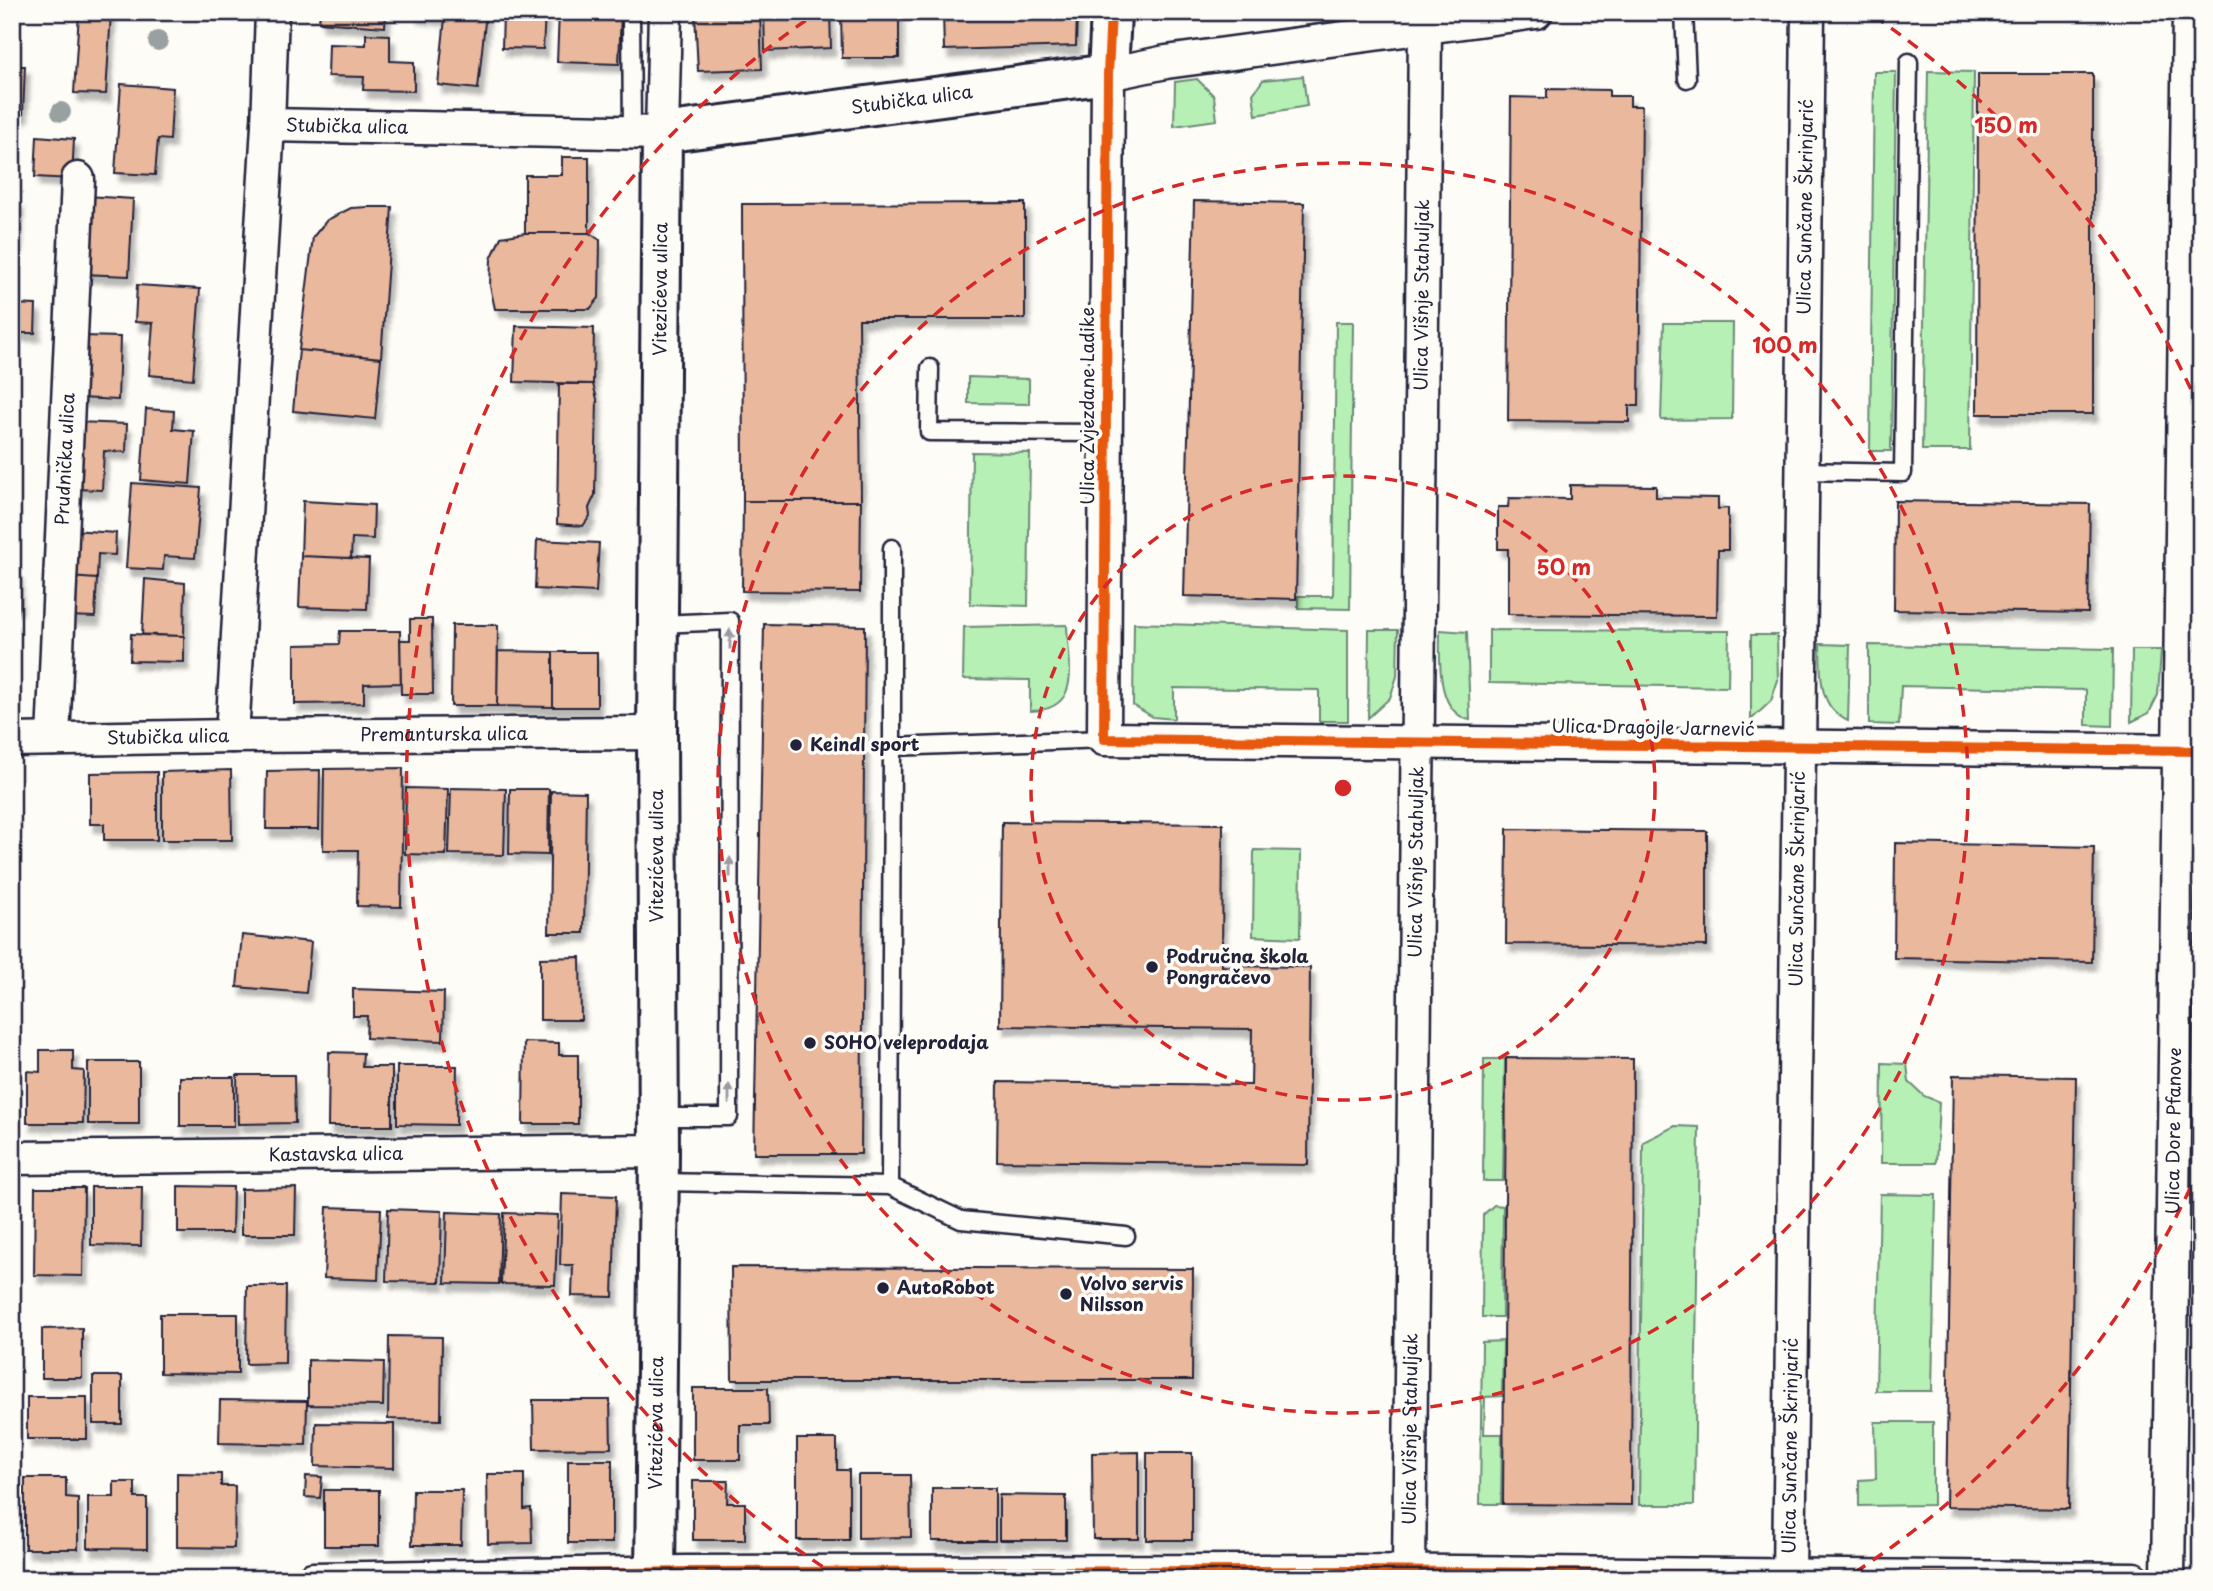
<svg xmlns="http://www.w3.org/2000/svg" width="2213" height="1591" font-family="'Playpen Sans',sans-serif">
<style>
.green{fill:#b6f0b4;stroke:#6c8978;stroke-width:2}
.building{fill:#eab89c;stroke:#22223b;stroke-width:2;filter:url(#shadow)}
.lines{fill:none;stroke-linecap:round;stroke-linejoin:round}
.service-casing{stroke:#22223b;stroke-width:21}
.minor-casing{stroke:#22223b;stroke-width:37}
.tertiary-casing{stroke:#22223b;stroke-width:44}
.service{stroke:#fdfcf7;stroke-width:16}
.minor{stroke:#fdfcf7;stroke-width:32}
.tertiary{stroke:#fdfcf7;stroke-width:38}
.cycleway-casing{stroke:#fdfcf7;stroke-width:15}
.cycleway{stroke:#e8590c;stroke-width:10}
.tree{fill:#99a1a0}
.oneway{fill:#9a9aa2}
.ring{fill:none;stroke:#d62828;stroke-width:3.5;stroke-dasharray:12 9}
.poi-dot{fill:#22223b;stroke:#fdfcf7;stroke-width:2.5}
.labels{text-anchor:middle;stroke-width:7;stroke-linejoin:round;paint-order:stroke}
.street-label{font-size:18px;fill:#22223b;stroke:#fdfcf7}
.poi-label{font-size:18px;font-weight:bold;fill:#22223b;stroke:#fdfcf7;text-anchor:start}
.centre{fill:#d62828;stroke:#fdfcf7;stroke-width:3.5}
.ring-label{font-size:21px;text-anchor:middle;font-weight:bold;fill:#d62828;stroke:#fdfcf7;stroke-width:7;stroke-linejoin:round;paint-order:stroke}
</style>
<defs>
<filter id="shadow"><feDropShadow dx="4.5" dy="8" stdDeviation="2" flood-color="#0004"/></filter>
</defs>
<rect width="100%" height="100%" fill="#fdfcf7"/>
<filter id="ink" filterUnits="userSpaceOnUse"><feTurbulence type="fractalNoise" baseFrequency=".0143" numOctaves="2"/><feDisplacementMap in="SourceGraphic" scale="14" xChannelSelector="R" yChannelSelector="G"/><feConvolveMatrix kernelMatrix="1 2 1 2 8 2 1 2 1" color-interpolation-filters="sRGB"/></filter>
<g filter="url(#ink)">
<!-- green -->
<path class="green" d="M1928 71 1974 72 1970 450H1922Z
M1874 72H1896L1891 451H1870Z
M1303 76 1307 106 1256 115 1253 94 1263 80Z
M1197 79 1214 96 1217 120 1174 126 1175 82Z
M1336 322H1353L1350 609 1298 608V596H1333Z
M1664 323H1733L1732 419 1661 420Z
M968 377 1029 379V404L968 403Z
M972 452 1030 453 1028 606 970 604Z
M1134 623 1348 630V721H1319V690L1174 688V719L1153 717 1133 705Z
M1067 625C1068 663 1084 710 1030 711V680L963 679 964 627Z
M1369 630H1398L1397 676 1390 698 1368 718Z
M1440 630 1467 632 1470 720C1435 712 1440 657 1440 630Z
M1489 630 1729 631 1728 687 1489 683Z
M1751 635H1777L1778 680 1771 701 1751 720Z
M1820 644 1850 645 1848 721C1817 707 1821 673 1820 644Z
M1869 645 2113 649 2112 726 2086 725V690L1901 686 1899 725 1869 724Z
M2132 650H2161L2158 695 2149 713 2131 722Z
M1254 850 1301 851 1300 938 1253 936Z
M1484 1059H1505L1503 1181H1483Z
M1882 1063 1907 1064 1909 1082 1924 1096 1939 1102 1936 1163H1881Z
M1675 1126 1699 1127 1694 1505H1639L1643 1142Z
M1880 1194 1936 1195 1932 1391H1876Z
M1494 1205 1503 1206 1502 1317H1482L1483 1215Z
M1503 1341 1502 1396 1485 1397 1484 1434H1502L1501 1504H1480L1482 1342Z
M1875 1422H1933V1505L1859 1506V1480L1876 1479Z"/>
<!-- building -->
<path class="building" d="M79 12H111L106 94 74 93Z
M320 12H386L385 27 319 22Z
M414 12H486L478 89 438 85 445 18 413 15Z
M503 12H545L543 49 502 48Z
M559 12H621L619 64 557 62Z
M760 12 762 69 698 71 695 13Z
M764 12H830L831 48 765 51Z
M841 12H899V58H842Z
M943 12H1077L1076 46 944 50Z
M366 34 390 35V61L414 62V91L363 90 364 77 328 76 329 44 366 45Z
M12 66H25L23 114H12Z
M1978 74H2093V414H1977Z
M121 84 173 88 170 140 158 139 155 175 115 173Z
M1547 89 1609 90V96H1630V106H1642L1639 406H1629V422L1508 421 1511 97 1547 98Z
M37 136 74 139 72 179 35 177Z
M562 157H589V233H525V175H562Z
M87 196 133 199 129 276 83 274Z
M12 200 19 201 17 246H12Z
M1194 201 1304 203 1296 599 1184 596Z
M1025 203V319H859L861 501H743L742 204Z
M369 207H392L381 358 299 350 313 237 327 220 351 208Z
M525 233H589L600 240 599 298 590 309H495L490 286 491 259 501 237Z
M137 285 200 289 193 379 149 375 153 323 135 322Z
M12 304 36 305 35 333H12Z
M516 326 594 328 593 384 514 382Z
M83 336 120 337 118 400 80 398Z
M299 350 381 358 375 419 293 411Z
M559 384H593L597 399 595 495 589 508 590 516 583 526 557 524Z
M146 409 174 411 173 429 194 431 190 484 141 480Z
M77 422 127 424 126 452 104 451 102 490 74 489Z
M132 483 201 488 195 558 164 556 163 570 126 568Z
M1570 485 1656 486V497L1718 498V509L1728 508V550H1718L1717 616 1508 614V549H1498V507H1508L1509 498 1570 499Z
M303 501 374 505 373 539 352 538 351 558 301 556Z
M743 501H861L860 592 742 591Z
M1895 501 2090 504 2088 613 1894 610Z
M71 530 116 533 115 555 98 554 97 579 68 577Z
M537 540 599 543 596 592 535 589Z
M301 556 369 559 367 609 299 607Z
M12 572H18V606H12Z
M68 577 97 579 95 617 66 616Z
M145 579 185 583 184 636 142 635Z
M410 619H432L433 694H401L400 640H410Z
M764 624 865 626 861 1154H754Z
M452 625H498L497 706H451Z
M340 631H400L401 683 364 684V703L295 704V645L339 644Z
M131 634 184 636V662L130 661Z
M498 651 553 652V707L497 706Z
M553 652H597V707H553Z
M403 768 401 907 357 906 358 850H323L324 769Z
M231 770 232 840H162V772Z
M320 770 319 829H266L267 771Z
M157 772V840H104V824H90V773Z
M406 788 448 789 446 855 405 854Z
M451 788 506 789 504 855 449 854Z
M510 789H549L548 855 509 854Z
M551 791 586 792 584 933H549Z
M1002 822 1223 824 1222 966 1310 967 1308 1165 997 1161 998 1082 1251 1085 1252 1029 1000 1026Z
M1507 829 1707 831V946L1506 944Z
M1895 843 2094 847 2092 962 1894 958Z
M242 935 311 942 306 993 237 987Z
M580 957 581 1020H540V958Z
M353 989 444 992 443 1041 366 1038 367 1016H353Z
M524 1042 559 1043V1055H578V1124H523Z
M40 1050H73V1070L84 1071 83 1123H27V1071L40 1072Z
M329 1052 363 1053 362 1067H392V1126H328Z
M1506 1058 1633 1059 1631 1505 1503 1504Z
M88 1062H139V1124H88Z
M397 1066H457L456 1125 397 1124Z
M237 1075H294L295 1123 238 1124Z
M1953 1075 2076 1077 2069 1509 1946 1507Z
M180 1077H234V1126H180Z
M178 1186 233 1187 232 1233H178Z
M91 1187H142L141 1246 91 1245Z
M35 1188H84L83 1276 34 1275Z
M296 1188 295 1235H241V1189Z
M562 1194 616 1196 613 1297 572 1296 573 1265H560Z
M327 1207 381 1209 378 1280 324 1278Z
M388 1209 442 1211 440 1282 386 1281Z
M447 1212 501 1214 499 1284 445 1283Z
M504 1213 558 1215 555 1285 501 1284Z
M731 1267 1193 1269 1192 1380H732Z
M247 1286H286L285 1363 246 1364Z
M160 1314H238V1374L160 1373Z
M82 1328V1378H42V1329Z
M389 1336 442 1337 441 1420 388 1419Z
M308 1360 384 1362 383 1406 308 1405Z
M93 1376H122V1424H93Z
M693 1388H768L769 1425H740V1460H693Z
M27 1397H87V1439H27Z
M220 1400 307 1401 306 1445 219 1443Z
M533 1400H610L611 1448 534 1449Z
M316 1423 394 1424V1468L315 1466Z
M797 1439H837V1470H849V1540H797Z
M1139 1452V1539H1093L1092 1453Z
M1147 1453H1192V1540H1147Z
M568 1460H612V1543H568Z
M177 1473 221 1474V1486H235L234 1548 177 1547Z
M487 1474H524V1509L531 1508 532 1543 488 1544Z
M858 1475H910L911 1537 858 1538Z
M306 1476 322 1477 320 1498 305 1497Z
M25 1478H66V1497L78 1498V1549H25Z
M693 1481H728L727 1503H745V1540H693Z
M114 1482H135V1498H147V1549L88 1548V1497H114Z
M932 1488H995V1541H932Z
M324 1490H379V1546H324Z
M413 1490H462L461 1545H412Z
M999 1495 1066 1496V1540H999Z"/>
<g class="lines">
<defs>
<path id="service" d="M631 12 632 132
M1684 12 1687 79
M930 368 929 432 1106 433
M1802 471 1903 473 1909 62
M659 624 730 621 729 1117H659
M892 747V548
M659 1182 890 1186 892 747 1104 739
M890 1186 961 1220 1126 1236"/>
<g id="minor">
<path d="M1536 12 1166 62 1108 74 1104 739 2201 751"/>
<path id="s1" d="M268 125 662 133 665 12"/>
<path d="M232 736 268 125 272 12"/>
<path id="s2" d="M53 739 78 179"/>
<path id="s3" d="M12 740 232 736 657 733"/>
<path id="s4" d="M12 1158 659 1151"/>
<path id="s5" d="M1409 1571 1425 28"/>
<path id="s6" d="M1789 1577 1808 12"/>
<path d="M313 1579 685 1572 1351 1571 2134 1579"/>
<path id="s7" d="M2168 1579 2189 12"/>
</g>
<g id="tertiary">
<path id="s8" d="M655 1579 659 1151 657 733 662 133 1108 74 1111 12"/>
</g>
</defs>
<!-- service casing -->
<use href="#service" class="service-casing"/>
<!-- minor casing -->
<use href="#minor" class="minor-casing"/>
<!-- tertiary casing -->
<use href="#tertiary" class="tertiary-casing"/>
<!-- service -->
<use href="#service" class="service"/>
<!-- minor -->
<use href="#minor" class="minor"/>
<!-- tertiary -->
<use href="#tertiary" class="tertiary"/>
<defs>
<path id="cycleway" d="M1111 12 1108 74 1104 739 2201 751
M313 1579 685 1572 1351 1571 2134 1579"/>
</defs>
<!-- cycleway casing -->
<use href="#cycleway" class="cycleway-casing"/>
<!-- cycleway -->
<use href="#cycleway" class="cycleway"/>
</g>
<!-- trees -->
<g class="tree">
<circle cx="158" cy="41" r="10"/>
<circle cx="61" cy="112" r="10"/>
</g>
<!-- one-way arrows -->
<defs><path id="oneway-solid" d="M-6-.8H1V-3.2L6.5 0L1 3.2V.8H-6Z" transform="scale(1.75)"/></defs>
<g class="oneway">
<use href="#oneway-solid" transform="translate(730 639) rotate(-90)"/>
<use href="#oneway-solid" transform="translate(730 867) rotate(-90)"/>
<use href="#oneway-solid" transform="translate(729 1094) rotate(-90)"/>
</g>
</g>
<!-- distance rings -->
<g class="ring">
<circle cx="1343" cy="788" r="312"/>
<circle cx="1343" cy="788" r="625"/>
<path d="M2199 1169A937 937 0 0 1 1846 1578M840 1578A937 937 0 0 1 812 16M1874 16A937 937 0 0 1 2199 407"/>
</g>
<!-- markers -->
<g class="poi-dot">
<circle cx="796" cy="745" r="7"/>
<circle cx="1152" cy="967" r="7"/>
<circle cx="810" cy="1043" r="7"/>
<circle cx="883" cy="1288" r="7"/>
<circle cx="1066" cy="1294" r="7"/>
</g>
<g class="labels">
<!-- street labels -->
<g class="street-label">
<text dy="6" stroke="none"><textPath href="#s8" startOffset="1698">Stubička ulica</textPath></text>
<text dy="6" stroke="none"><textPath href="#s1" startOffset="79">Stubička ulica</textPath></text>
<text dy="6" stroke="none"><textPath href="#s6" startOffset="1370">Ulica Sunčane Škrinjarić</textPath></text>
<text dy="6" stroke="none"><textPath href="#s8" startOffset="1290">Vitezićeva ulica</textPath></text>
<text dy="6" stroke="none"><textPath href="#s5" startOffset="1276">Ulica Višnje Stahuljak</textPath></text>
<text transform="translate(1088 406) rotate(-90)" y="6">Ulica Zvjezdane Ladike</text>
<text dy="6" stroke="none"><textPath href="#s2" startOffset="280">Prudnička ulica</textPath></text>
<text transform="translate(1653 728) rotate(1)" y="6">Ulica Dragojle Jarnević</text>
<text dy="6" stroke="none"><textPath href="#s3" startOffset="156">Stubička ulica</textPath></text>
<text dy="6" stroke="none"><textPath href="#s3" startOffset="432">Premanturska ulica</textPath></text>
<text transform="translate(657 856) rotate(-90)" y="6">Vitezićeva ulica</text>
<text dy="6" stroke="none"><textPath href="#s5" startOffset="709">Ulica Višnje Stahuljak</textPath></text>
<text dy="6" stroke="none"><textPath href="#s6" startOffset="698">Ulica Sunčane Škrinjarić</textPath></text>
<text dy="6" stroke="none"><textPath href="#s7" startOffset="448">Ulica Dore Pfanove</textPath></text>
<text dy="6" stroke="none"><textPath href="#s4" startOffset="324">Kastavska ulica</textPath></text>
<text dy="6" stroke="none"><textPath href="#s8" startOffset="156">Vitezićeva ulica</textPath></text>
<text dy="6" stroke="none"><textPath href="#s5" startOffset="142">Ulica Višnje Stahuljak</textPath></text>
<text dy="6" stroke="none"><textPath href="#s6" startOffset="131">Ulica Sunčane Škrinjarić</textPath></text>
</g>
<!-- poi labels -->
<g class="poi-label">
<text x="810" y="751">Keindl sport</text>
<text x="1166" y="963">Područna škola<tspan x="1166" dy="21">Pongračevo</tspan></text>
<text x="824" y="1049">SOHO veleprodaja</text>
<text x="1080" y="1290">Volvo servis<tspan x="1080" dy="21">Nilsson</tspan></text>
<text x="897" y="1294">AutoRobot</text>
</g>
</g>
<circle cx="1343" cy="788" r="10" class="centre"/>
<g class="ring-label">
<text x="2006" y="133">150 m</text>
<text x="1785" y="353">100 m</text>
<text x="1564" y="575">50 m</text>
</g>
<!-- margin -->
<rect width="2213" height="1591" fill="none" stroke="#fdfcf7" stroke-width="42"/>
<rect x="21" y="21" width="2171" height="1549" fill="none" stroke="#22223b" stroke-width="2.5" filter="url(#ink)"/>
</svg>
